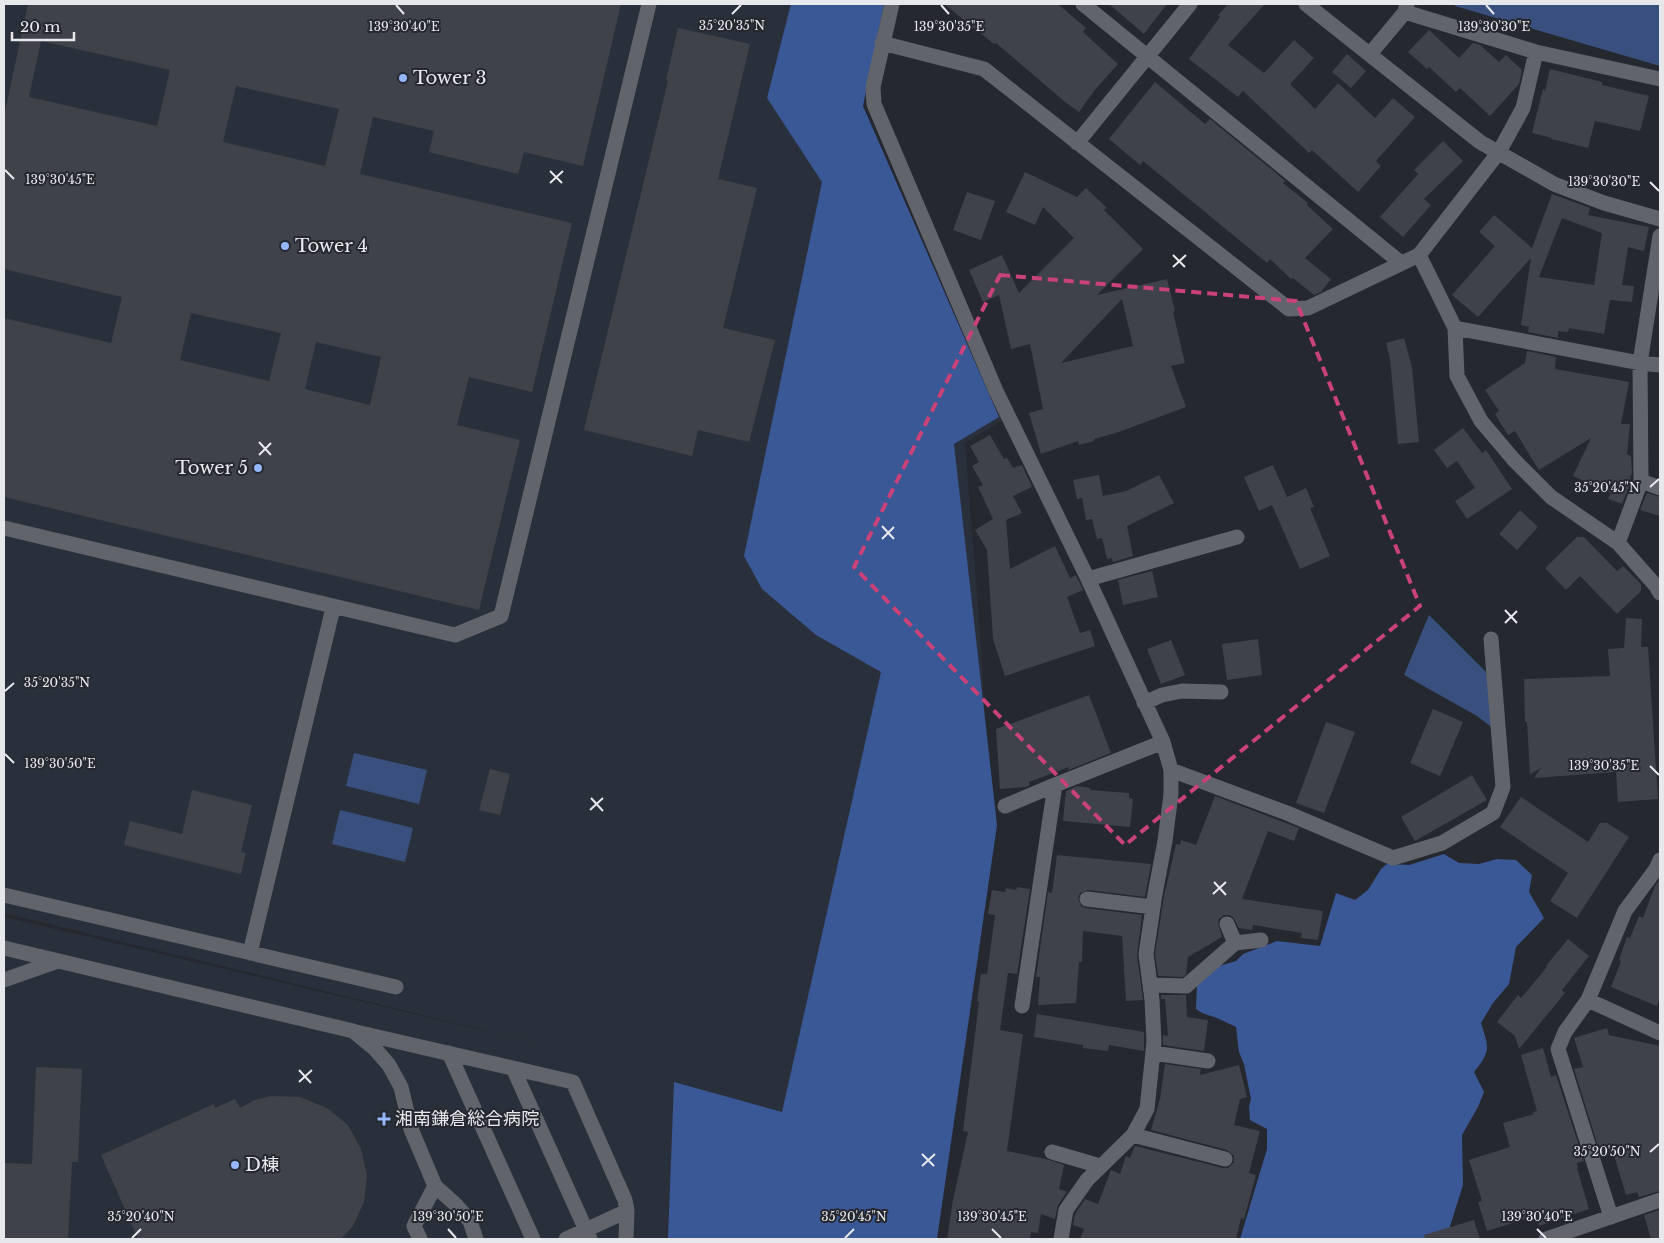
<svg xmlns="http://www.w3.org/2000/svg" width="1664" height="1243" font-family="'Libre Baskerville','Noto Sans JP',serif">
<style>
.built{fill:#2a303b}
.green{fill:#39507f}
.forest{fill:#3a5796}
.building{fill:#3f4248;fill-rule:evenodd}
.lines{fill:none;stroke-linecap:round;stroke-linejoin:round}
.minor{stroke:#61656b;stroke-width:15}
.marked{fill:none;stroke:#c94278;stroke-width:4;stroke-dasharray:10 6;stroke-linejoin:round}
.ticks{fill:none;stroke:#e6e8ec;stroke-width:2}
.poi-dot{fill:#94b7fd;stroke:#25282e;stroke-width:2}
.labels{text-anchor:middle;stroke-width:4;stroke-linejoin:round;paint-order:stroke}
.poi-label{font-size:18px;fill:#e6e8ec;stroke:#25282e;text-anchor:start}
.ticks-label{font-size:12px;text-anchor:middle;fill:#e6e8ec;stroke:#25282e;stroke-width:4;stroke-linejoin:round;paint-order:stroke}
</style>
<rect width="100%" height="100%" fill="#25282e"/>
<!-- built -->
<path class="built" d="M4 4H879L856 104 971 368 1004 420 965 443 980 633 991 817 933 1239H666L667 1218 665 1239H4V917L571 1051 4 913Z"/>
<!-- green -->
<path class="green" d="M1456 4H1660V66L1455 6Z
M1429 615 1486 672 1494 729 1477 716 1404 675Z
M354 753 427 770 419 804 346 786Z
M340 810 413 828 405 862 332 844Z"/>
<!-- forest -->
<path class="forest" d="M791 4H884L863 106 999 417 954 444 997 825 937 1239H668L674 1082 782 1112 881 672 816 635 762 589 744 556 822 182 767 98Z
M1444 854 1459 863 1479 864 1497 859 1516 860 1532 875 1529 892 1544 918 1516 947 1509 984 1493 1003 1481 1023C1489 1048 1491 1051 1474 1072L1484 1092 1478 1107 1462 1135 1463 1185 1446 1239H1240L1267 1149V1129L1250 1120 1249 1106 1251 1099 1244 1064 1239 1052 1236 1027 1217 1018 1202 1013 1196 1009 1197 984 1219 966 1236 961 1243 954 1277 941 1320 946 1336 893 1355 900 1368 890 1381 869 1387 864 1409 865Z"/>
<!-- building -->
<path class="building" d="M28 4H621L583 166 524 152 518 174 429 152 434 131 373 117 360 174 572 223 532 392 469 377 457 425 520 440 479 610 4 497V318L111 343 122 297 4 269V116ZM41 41 170 70 157 126 29 97ZM236 86 339 109 325 166 223 142ZM191 313 281 333 269 381 180 360ZM316 342 381 357 370 405 305 389Z
M944 4H1058L1086 28 1083 32 1118 64 1094 91 1079 112 1065 102 996 43 994 44Z
M1109 4H1167L1144 34Z
M1228 4H1265L1228 45 1264 73 1294 40 1314 58 1290 84 1315 109 1338 83 1375 118 1393 98 1415 117 1376 161 1381 166 1358 192 1312 150 1309 153 1243 91 1238 97 1189 59 1220 17 1218 15Z
M678 28 750 44 718 179 757 188 723 328 775 340 749 442 698 430 692 456 584 430 668 81 666 80Z
M1429 30 1459 58 1473 43 1480 45 1499 62 1506 55 1522 70 1519 84 1490 116 1460 88 1456 92 1429 67 1427 69 1408 52Z
M1347 54 1366 71 1351 88 1332 72Z
M1550 69 1602 82V85L1649 96 1640 131 1595 121 1588 148 1551 139 1552 138 1532 133 1543 89 1545 91Z
M1155 82 1205 124 1210 119 1276 173 1285 181 1283 183 1308 203 1307 205 1333 229 1305 258 1331 279 1321 292 1314 295 1293 278 1291 279 1270 259 1267 263 1143 161 1140 165 1109 139Z
M1443 141 1463 161 1424 199 1431 205 1403 237 1380 217 1418 174 1414 170Z
M1025 172 1077 197 1086 188 1107 208 1104 210 1143 249 1097 295 1167 279 1175 311 1173 312 1185 363 1171 366 1186 407 1119 432 1094 439V441L1079 445 1078 441 1041 454 1029 413 1043 409 1030 344 1011 349 999 295 983 302 969 270 1002 255 1019 293 1074 238 1043 207 1035 225 1006 212ZM1122 299 1133 346 1061 363Z
M967 192 995 201 981 240 953 230Z
M1552 194 1590 208 1588 215 1649 227 1644 251 1628 247 1622 285 1634 286 1632 302 1610 300 1604 334 1569 328 1568 332 1558 331V338L1528 332 1529 327 1521 325 1531 258 1478 317 1452 295 1495 246 1479 232 1494 215 1532 248ZM1562 218 1602 233 1594 285 1539 277Z
M1404 338 1412 367 1419 442 1398 444 1390 359 1386 343Z
M1527 351 1556 357 1555 369 1629 382 1621 424H1630L1627 454 1631 456 1632 473 1628 484H1630L1622 504 1608 499 1611 493 1573 476 1591 438 1539 470 1515 431 1508 435 1495 414 1499 411 1485 390 1525 363Z
M1463 428 1482 453 1486 450 1512 489 1467 519 1455 501 1475 488 1457 461 1447 468 1434 450Z
M990 435 1004 459 1007 458 1013 468 1022 465 1032 487 1013 496 1022 513 1006 520 1010 569 1055 546 1070 578 1076 575 1083 590 1067 597 1080 633 1090 630 1095 646 1005 676 993 639 987 550 975 530 993 519 978 487 983 485 972 466 979 462 970 446Z
M1273 465 1287 497 1306 488 1314 507 1310 508 1330 556 1300 569 1272 505 1259 511 1244 477Z
M1099 475 1103 496 1126 491 1159 475 1174 503 1127 526 1133 556 1113 562 1112 558 1107 559 1102 538 1097 539 1092 519 1086 520 1082 498 1077 499 1073 480Z
M1647 493 1660 497V516L1640 510Z
M1520 510 1538 527 1517 550 1499 534Z
M1577 537H1584L1617 571 1623 566 1641 584V591L1617 614 1580 576 1566 590 1545 568Z
M1152 571 1158 597 1123 605 1118 580Z
M1626 618 1642 619 1641 647H1648L1658 799 1618 802 1616 772 1534 778 1541 768 1530 774 1527 722H1525L1524 679 1610 676 1608 649 1624 648Z
M1258 639 1262 675 1227 680 1222 644Z
M1171 640 1185 675 1161 684 1147 649Z
M1089 695 1111 753 1068 770 1069 767 1029 782V786L1026 787 1000 789 996 729Z
M1433 709 1463 722 1440 776 1410 763Z
M1326 722 1355 732 1324 813 1296 803Z
M490 769 510 774 500 815 479 810Z
M1472 775 1487 800 1415 841 1401 817Z
M1077 786 1090 788V790L1129 793V798L1133 799 1130 827 1063 821 1066 791Z
M192 790 252 805 241 852 246 853 241 874 124 845 130 821 182 834Z
M1215 796 1299 828 1294 841 1268 831 1242 899 1323 911 1318 940 1301 938 1302 933 1253 925 1252 930 1239 928 1233 917 1229 915H1224L1219 919 1218 923 1222 937 1188 957 1186 974 1183 977 1158 976 1155 954 1164 896 1176 844 1180 845 1181 840 1196 845Z
M1521 797 1588 842 1600 823H1607L1629 837 1577 918 1550 901 1568 873 1500 827Z
M1057 855 1151 864 1145 897 1088 890 1080 893 1078 898 1081 906 1086 908 1142 915 1137 955 1143 1000 1126 1001 1122 936 1083 931 1082 962H1079L1076 1003 1038 1005 1040 977H1036L1048 892 1052 893Z
M1660 879V997L1657 1006 1611 987 1621 961 1619 960 1627 937 1630 938 1639 916 1643 918 1655 886Z
M1017 887 1030 889 1017 974 1008 973 1000 1030 1023 1034 1007 1151 1046 1159 1064 1165 1059 1189 1067 1192 1058 1205 1055 1219 1041 1214 1038 1233 1031 1232 1030 1239H947L953 1200 968 1132 963 1131 979 1002 977 1001 981 974H987L995 915 988 914 992 890 1005 892 1006 888 1016 890Z
M1568 939 1589 956 1562 990 1565 993 1519 1049 1515 1036 1497 1022 1518 995 1521 998 1547 967 1546 966Z
M1161 995H1186L1187 1017 1208 1020 1204 1051 1163 1045V1035L1168 1036 1165 999H1161Z
M1037 1014 1144 1032V1051L1109 1045 1108 1051 1083 1048V1045L1034 1037Z
M1607 1028 1609 1035 1660 1046V1191L1639 1197 1637 1192 1626 1195 1613 1152 1601 1156 1574 1069 1583 1067 1574 1038Z
M1543 1048 1551 1077 1556 1075 1584 1161 1577 1163 1578 1168H1577L1589 1209 1539 1226 1536 1216 1487 1231 1478 1202 1482 1201 1469 1160 1510 1147 1503 1123 1534 1114 1533 1112 1537 1111 1521 1055Z
M1165 1064 1201 1069 1200 1075 1239 1065 1247 1097 1240 1099 1234 1125 1260 1131 1249 1173 1256 1175 1244 1219 1241 1218 1236 1239H1080L1084 1229 1073 1225 1075 1214 1085 1199 1098 1204 1111 1170 1120 1174 1126 1156 1130 1158 1135 1146 1223 1168H1228L1234 1162V1156L1227 1150 1151 1130 1160 1099Z
M36 1067 82 1069 78 1162H72L68 1239H4V1163L32 1164Z
M271 1096 300 1097 327 1108 348 1125 361 1149 367 1175 364 1202 353 1226 341 1239H138L101 1155 214 1104 215 1108 235 1099 240 1108 255 1100Z
M1660 1210V1239H1651L1644 1215Z
M1474 1220 1480 1239H1425L1424 1235Z"/>
<g class="lines">
<!-- minor -->
<path class="minor" d="M892 4 873 87 874 104 996 391 1088 579 1163 742 1171 770V794L1165 841 1155 894 1146 954 1152 1000 1154 1042 1147 1109 1133 1135 1087 1180 1066 1210 1061 1239
M1083 4 1401 263
M1306 4 1480 142 1554 184 1604 203 1660 219
M1405 12 1536 52 1660 79
M882 43 984 69 1289 309 1308 308 1419 255 1455 328 1457 376 1481 421 1514 460 1551 497 1618 543 1656 586 1660 593
M1370 54 1405 12 1407 4
M1077 143 1190 4
M1660 236 1640 363 1660 365
M1419 255 1499 152 1523 108 1536 52
M1455 328 1640 363 1641 481 1618 543
M1641 481 1660 488
M4 528 455 635 501 616 649 4
M1088 579 1237 537
M1144 703 1162 695 1182 691 1221 692
M1171 770 1287 813 1393 858 1442 843 1493 813 1503 787 1491 639
M1005 806 1055 785 1163 742
M4 895 396 987
M1087 899 1153 907
M1227 924 1235 943
M4 948 353 1031 375 1049 389 1065 401 1087 411 1129 435 1186 455 1204 470 1221 476 1239
M250 953 333 608
M4 980 58 961
M1150 985 1186 986 1235 943 1261 940
M1588 1000 1660 1033
M1022 1006 1055 785
M356 1032 573 1082 625 1200 627 1211 626 1239
M449 1053 533 1239
M1153 1053 1208 1061
M513 1068 590 1239
M1133 1135 1225 1159
M1052 1152 1100 1166
M1611 1217 1558 1049 1565 1032 1588 1000 1625 911 1656 869 1660 860
M420 1239 414 1226 435 1186
M566 1239 627 1211
M1546 1239 1660 1200"/>
</g>
<!-- marked area -->
<path class="marked" d="M1000 275 1296 301 1420 606 1125 845 854 567Z"/>
<!-- ticks -->
<path class="ticks" d="M396 5 404 14M941 5 949 14M1486 5 1494 14M732 14 741 5M5 170 14 179M550 171 562 183M1650 182 1659 191M550 183 563 171M1173 255 1185 267M1173 267 1186 255M259 442 271 455M259 455 271 443M1650 487 1659 479M882 526 894 539M882 539 894 527M1505 610 1517 623M1505 623 1517 611M5 691 14 683M5 754 14 763M1650 766 1659 775M591 798 603 811M590 810 603 798M1214 882 1226 895M1213 894 1226 882M299 1070 311 1083M299 1082 312 1070M1650 1152 1659 1144M922 1154 934 1166M922 1166 935 1154M448 1229 456 1238M992 1229 1001 1238M1537 1229 1546 1238M132 1238 141 1229M845 1238 854 1229"/>
<!-- markers -->
<g class="poi-dot">
<circle cx="403" cy="78" r="5"/>
<circle cx="285" cy="246" r="5"/>
<circle cx="258" cy="468" r="5"/>
<path d="M381.5 1111.5h5v5h5v5h-5v5h-5v-5h-5v-5h5z"/>
<circle cx="235" cy="1165" r="5"/>
</g>
<g class="labels">
<!-- poi labels -->
<g class="poi-label">
<text x="413" y="84">Tower 3</text>
<text x="295" y="252">Tower 4</text>
<text x="248" y="474" text-anchor="end">Tower 5</text>
<text x="395" y="1125">湘南鎌倉総合病院</text>
<text x="245" y="1171">D棟</text>
</g>
</g>
<g class="ticks-label">
<text x="732" y="30">35°20'35"N</text>
<text x="404" y="31">139°30'40"E</text>
<text x="949" y="31">139°30'35"E</text>
<text x="1494" y="31">139°30'30"E</text>
<text x="60" y="184">139°30'45"E</text>
<text x="1604" y="186">139°30'30"E</text>
<text x="1607" y="492">35°20'45"N</text>
<text x="57" y="687">35°20'35"N</text>
<text x="60" y="768">139°30'50"E</text>
<text x="1604" y="770">139°30'35"E</text>
<text x="1607" y="1156">35°20'50"N</text>
<text x="448" y="1221">139°30'50"E</text>
<text x="992" y="1221">139°30'45"E</text>
<text x="1537" y="1221">139°30'40"E</text>
<text x="141" y="1221">35°20'40"N</text>
<text x="854" y="1221">35°20'45"N</text>
</g>
<!-- border -->
<rect width="1664" height="1243" fill="none" stroke="#e6e8ec" stroke-width="10"/>
<!-- scale -->
<path d="M12 32v8h62v-8" fill="none" stroke="#e6e8ec" stroke-width="2.5"/>
<text x="20" y="32" font-size="15" fill="#e6e8ec" stroke="#25282e" stroke-width="4" paint-order="stroke">20 m</text>
</svg>
